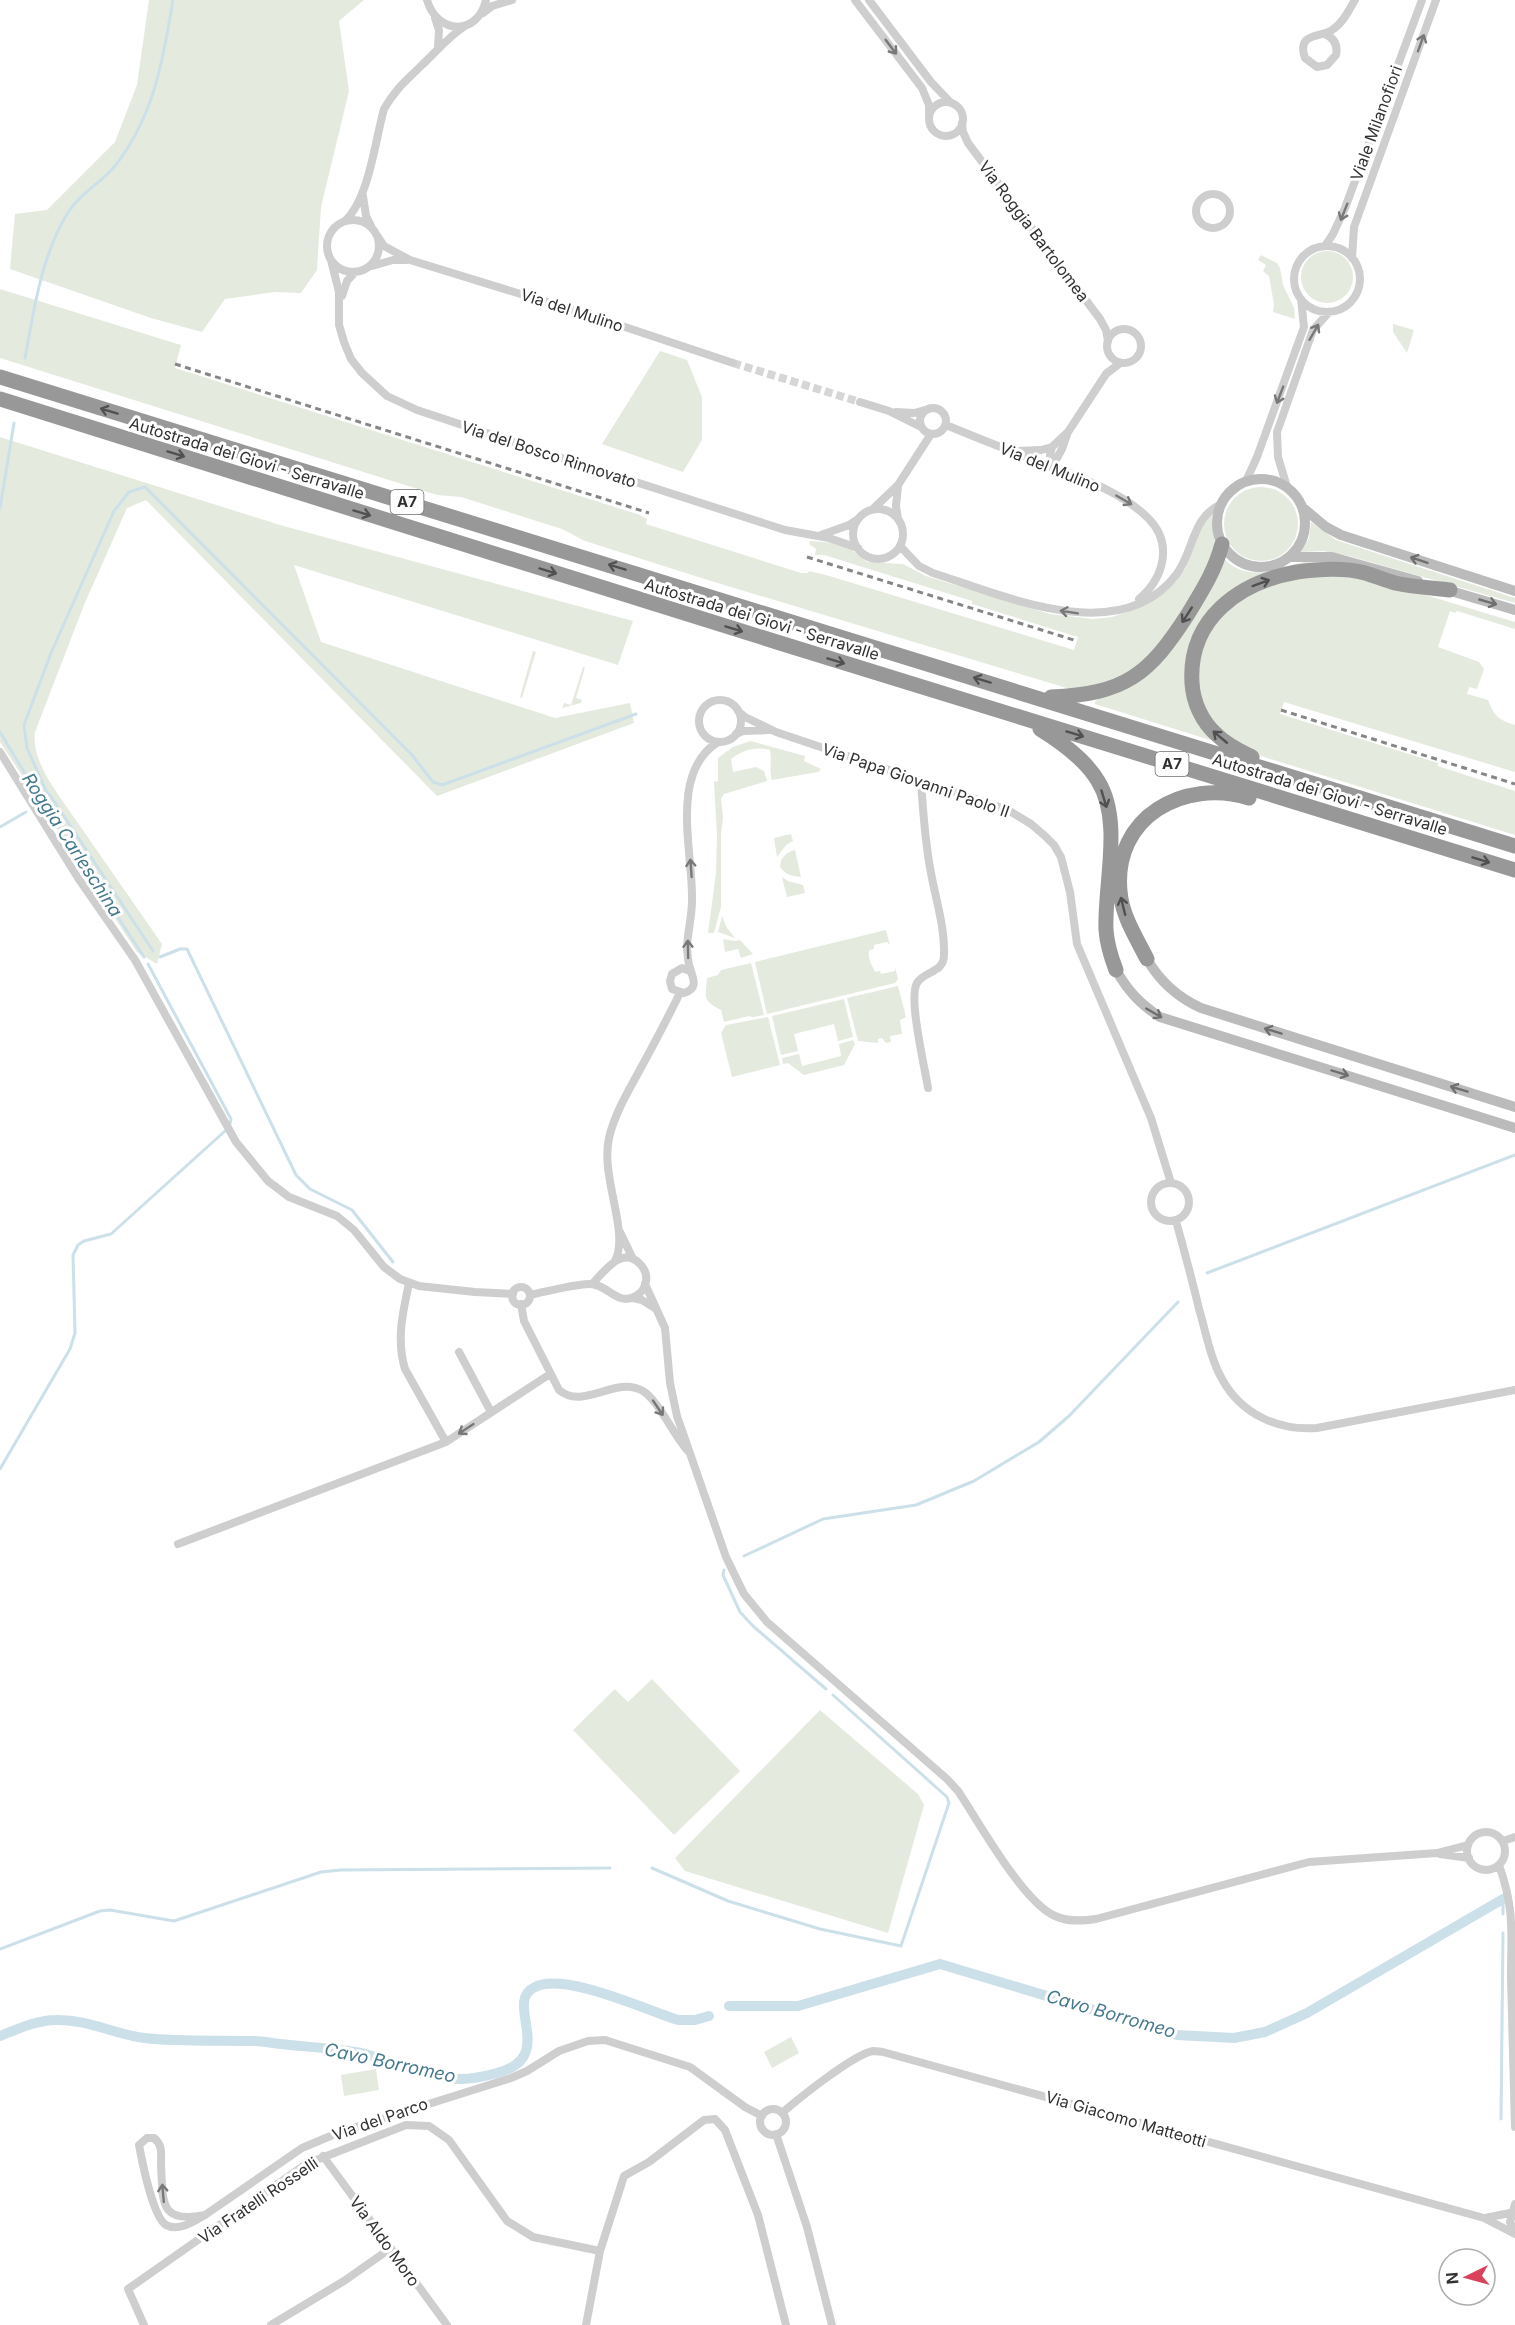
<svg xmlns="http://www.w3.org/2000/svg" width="1515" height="2325" font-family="Inter,sans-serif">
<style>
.green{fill:#e5eade}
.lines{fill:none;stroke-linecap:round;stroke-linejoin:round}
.stream{stroke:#cce0e9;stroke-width:3}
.canal{stroke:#cce0e9;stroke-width:10}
.street-tunnel{stroke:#d6d6d6;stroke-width:8;stroke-dasharray:8 4;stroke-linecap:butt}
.street{stroke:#cecece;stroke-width:8}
.secondary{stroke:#bbb;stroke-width:10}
.highway{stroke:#989898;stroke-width:15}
.rail{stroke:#868686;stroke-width:3;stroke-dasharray:6 4.5;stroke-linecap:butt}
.oneway{stroke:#787878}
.oneway2{stroke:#505050}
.oneway3{stroke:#6f6f6f}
.labels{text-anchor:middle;stroke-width:6;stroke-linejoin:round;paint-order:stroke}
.shield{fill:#fff;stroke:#6f6f6f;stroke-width:1.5}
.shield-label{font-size:15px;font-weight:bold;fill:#313131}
.street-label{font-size:16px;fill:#313131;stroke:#fff}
.water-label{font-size:18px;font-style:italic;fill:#44788e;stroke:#fff}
</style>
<rect width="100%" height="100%" fill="#fff"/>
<!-- green -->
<path class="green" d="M149 0H364L339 21 349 91 321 207 317 270 301 293 275 292 225 299 202 332 151 318 10 269 15 214 47 210 115 142 137 85Z
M1301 277a26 26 0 1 1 52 0a26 26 0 1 1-52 0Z
M1261 255 1277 263 1280 268 1283 285 1294 308 1295 319 1273 312 1274 305 1269 276 1263 271 1266 265 1258 260Z
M0 289 181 345 175 368 640 515 647 519 646 524 801 573H808L809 571 826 575 1074 650 1078 637 972 604V601L824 555H815L816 549 809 544 810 541 835 543 852 550 867 562 903 564 926 576 1050 614 1093 619 1112 617 1130 611 1165 592 1177 580 1185 569 1196 537 1212 512C1212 523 1216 541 1214 549 1206 583 1164 650 1135 670 1115 685 1093 687 1070 689L711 581 585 541 562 529 461 497 437 495 0 358Z
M1393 324 1414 330 1407 353 1393 332Z
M660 351 687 360 702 397V440L683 472 602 444Z
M0 437 280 525 633 621 618 665 294 565 321 642 555 718 630 703 634 723 437 796 146 500 127 508 84 605 35 732C32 753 45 775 57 793L162 944 157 964 137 952 0 742Z
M1224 524a37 37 0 1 1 74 0a37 37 0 1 1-74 0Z
M1311 522 1336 540 1515 598V603L1349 556 1323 551 1301 552 1309 538Z
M1223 558C1256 591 1289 556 1327 561L1241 586 1188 659 1212 737 1210 740 1095 704V701L1131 684Z
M1301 576 1366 577 1515 622V629L1457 611 1455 613 1450 611 1438 647 1479 662 1484 669 1477 689 1469 687 1467 694 1488 700C1494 716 1499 720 1515 725V772L1284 702 1280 714 1438 763V766L1515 791V835L1264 757 1246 750 1214 727 1197 692 1201 642 1216 620 1254 591Z
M533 651 536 652 522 698 520 697Z
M583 667H585L576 698 582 700 581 703 562 708 564 703 571 705Z
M750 741 805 756 804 761 821 769 818 772 772 780C769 769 772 760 770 750 755 746 743 750 731 759L733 772 756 767 764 771 767 781 724 794 721 799 723 818 721 834V907L714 933H708L716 873 717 835 714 782 718 781V758L733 747Z
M791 834 793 841 786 845 777 857 774 838Z
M795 850 801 877C792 876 786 875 780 867 780 858 786 852 795 850Z
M782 877 788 881 803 885 805 893 787 897Z
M722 916 727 928 735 938 718 932Z
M886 930 890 945 887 942 874 945V949L869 950C867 958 873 967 875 972L880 971 881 974 895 971V967L898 979 895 983 767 1014 755 962Z
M723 939 735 941 740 940 753 954 741 958 738 949 725 952Z
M751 963 764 1015 753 1017 749 1016 724 1022 721 1010C701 1000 706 996 707 978L718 975 721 970Z
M898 986 906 1017 900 1020 902 1034 890 1036 891 1042 886 1043 882 1038 878 1039V1043L858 1041 847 998Z
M844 999 853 1037 838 1041 834 1024 794 1034 798 1051 781 1055 772 1016Z
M768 1017 780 1065 732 1077 721 1033 726 1025Z
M853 1040 855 1044 844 1065 804 1075 788 1063 783 1064 782 1058 799 1054 802 1066 841 1056 839 1044Z
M652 1679 740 1771 674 1835 573 1730 615 1689 628 1702Z
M820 1710 918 1794 924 1805 888 1933 685 1871 675 1858Z
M791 2037 799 2053 772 2068 764 2052Z
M376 2069 379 2090 344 2096 341 2075Z"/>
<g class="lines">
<!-- stream -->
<path class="stream" d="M25 358C34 310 41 257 67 214 79 194 101 183 115 166 154 116 163 61 173 0
M0 508 14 423
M0 732 39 797 144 957
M47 793 27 748 24 725 51 653 114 511 129 492 145 487 412 755 433 782 442 785 636 714
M37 804 47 793 50 795 153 951
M0 827 26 812
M160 957 180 949H187L296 1175 310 1189 352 1210 393 1262
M148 964 231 1119 230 1124
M1207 1273 1515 1155
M0 1469 70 1349 75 1333 73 1255 78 1245 84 1241 111 1234 225 1131
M744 1556 823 1519 916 1505 974 1481 1039 1442 1069 1416 1178 1302
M724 1570 723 1575 740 1612 753 1626 826 1689
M652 1868 728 1901 820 1929 901 1946 949 1803 947 1797 833 1695
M1503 1914V1899
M0 1949 100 1911 110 1910 174 1921 321 1872 341 1870 610 1868
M1501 2119 1503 1933"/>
<!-- canal -->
<path class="canal" d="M729 2006H798L940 1964 1177 2035 1234 2038 1265 2032 1307 2013 1503 1899
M0 2036C18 2029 37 2020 56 2020 87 2019 114 2034 144 2038 180 2042 217 2040 253 2041 262 2041 271 2043 280 2044 306 2047 331 2048 356 2052 392 2059 425 2079 461 2079 473 2079 486 2076 497 2073 559 2057 502 2002 535 1987 565 1972 646 2010 678 2020H695L709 2016"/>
<!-- street-tunnel -->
<path class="street-tunnel" d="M733 363 860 402"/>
<!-- street -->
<path class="street" d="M427 0C437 35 478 36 486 0
M855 0 922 88 929 105V115
M869 0 931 82 951 103
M483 13 492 6 512 0
M435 18 439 30 438 47
M1325 34C1334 38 1338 45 1336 55L1327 65 1317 67 1305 58C1296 32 1321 38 1332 30 1343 23 1349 10 1355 0
M929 119a17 17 0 1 1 34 0a17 17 0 1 1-34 0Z
M962 123 963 132 968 143 1100 319 1106 330 1108 341
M1196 211a17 17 0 1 1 34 0a17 17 0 1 1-34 0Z
M363 196 366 216 371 226
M327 246a26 26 0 1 1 52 0a26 26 0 1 1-52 0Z
M345 221C369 199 375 141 384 109 396 88 406 81 422 65 436 52 448 37 465 26
M376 234 384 246 410 260 589 315 733 363
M1325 246 1333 234 1345 208 1422 0
M1294 279a33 33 0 1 1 66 0a33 33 0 1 1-66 0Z
M1352 258 1354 227 1436 0
M331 260 339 292V325L344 342 351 359 362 373 387 396 417 410 589 467 785 530 829 538 858 548
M372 266 393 260H406
M342 296 347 281 355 272
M1107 346a17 17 0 1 1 34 0a17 17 0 1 1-34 0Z
M860 402 889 411 921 427
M920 421a13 13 0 1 1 26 0a13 13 0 1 1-26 0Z
M896 412 914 413 925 410
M946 425C975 437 1005 449 1035 460 1071 474 1122 491 1149 519 1173 544 1164 578 1139 599
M1017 451 1041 450 1052 447
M1052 467 1050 455 1052 447 1068 432 1106 374 1120 363
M1052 467 1062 449 1068 432
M1246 481 1257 457 1304 327 1301 299
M1287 487 1278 457 1277 432 1313 330 1329 312
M873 509 898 485 931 434
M853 534a25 25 0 1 1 50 0a25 25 0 1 1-50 0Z
M898 519 896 506 898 486
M821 535 849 525 858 519
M900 546 919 566 933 573C1003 595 1119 649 1176 575 1194 552 1191 518 1221 504
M699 721a21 21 0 1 1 42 0a21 21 0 1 1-42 0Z
M738 711 745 717 776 732 1008 810 1031 824 1045 836 1054 845 1061 857 1070 892 1077 944 1151 1118 1171 1183
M736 734 743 731 769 730
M0 752 78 878 135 960 236 1142 268 1181 289 1197 337 1216 354 1230 384 1267 400 1279 419 1286 475 1292 513 1294
M921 781C923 812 925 843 931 873 936 901 945 927 944 955 944 973 924 971 917 983 908 998 925 1068 928 1088
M690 971 682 968 672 974 670 981 672 989 684 993C699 988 693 979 690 968 688 963 688 956 687 950 687 932 693 914 692 896 692 848 670 772 718 742
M1151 1202a19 19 0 1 1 38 0a19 19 0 1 1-38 0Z
M1176 1221C1184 1250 1192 1279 1199 1309 1206 1332 1210 1358 1222 1379 1241 1414 1278 1431 1317 1428L1515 1390
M620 1232 633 1259
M615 1261C630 1232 600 1177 609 1138 614 1116 626 1095 637 1075 652 1048 666 1021 680 993
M409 1283C403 1312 396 1339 405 1369L446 1442 550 1374
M645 1284 665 1328 670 1383 677 1416 726 1557 744 1594 767 1622 947 1779 958 1791C979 1822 1022 1901 1055 1916 1068 1922 1082 1921 1096 1919L1309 1862 1437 1853 1468 1845
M512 1296a9 9 0 1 1 18 0a9 9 0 1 1-18 0Z
M530 1295C549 1291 570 1285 589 1284 607 1283 617 1307 636 1296 641 1293 645 1288 646 1281 647 1275 645 1269 640 1264 622 1245 604 1272 592 1284
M633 1298 642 1300 656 1309
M521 1304 524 1321 559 1390C584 1411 615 1375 643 1391 658 1400 674 1436 688 1451
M459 1352 491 1412
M178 1544 446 1442
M1467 1851a19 19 0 1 1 38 0a19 19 0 1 1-38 0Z
M1503 1841 1515 1837
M1440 1854 1469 1858
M1499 1865C1515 1910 1511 1932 1511 1978 1512 2028 1514 2077 1515 2127
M760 2122a13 13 0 1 1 26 0a13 13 0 1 1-26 0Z
M782 2113C798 2099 854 2054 873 2051 877 2051 880 2052 883 2052L1484 2218 1515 2234
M776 2134 807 2227 832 2325
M323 2156 447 2325
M205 2215C159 2224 163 2202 161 2164 161 2154 163 2145 154 2138H147L139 2145C142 2161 153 2217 166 2225 178 2232 195 2221 205 2215L302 2148 340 2132 511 2078 527 2071 559 2051 588 2041 605 2040 690 2067 745 2107 762 2116
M1485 2218 1515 2212
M1515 2233 1510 2222 1515 2204
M144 2325 128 2289 306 2164 406 2125 429 2126 449 2140 507 2221 533 2237 600 2251
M271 2325 344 2281 391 2248
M586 2325 600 2251 624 2176 649 2162 704 2120 715 2119 725 2130 758 2215 786 2325"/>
<!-- secondary -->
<path class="secondary" d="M1217 523a44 44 0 1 1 88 0a44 44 0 1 1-88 0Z
M1302 507 1326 527 1341 535 1515 591
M1290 557H1332L1418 581
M1444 589 1515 610
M1147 959C1160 982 1177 997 1201 1008L1515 1107
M1116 970C1128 991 1140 1004 1160 1017L1515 1128"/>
<!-- highway -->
<path class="highway" d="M0 377 1515 846
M0 399 780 643 1515 870
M1051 697C1125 694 1149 675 1188 614 1202 591 1215 571 1222 544
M1040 729C1061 742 1085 759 1098 781 1123 821 1104 885 1106 930 1107 944 1111 957 1116 970
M1252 757C1240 751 1227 745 1217 735 1202 722 1193 702 1192 683 1188 619 1239 582 1297 572 1319 569 1343 567 1365 573 1375 576 1385 580 1395 583 1413 587 1432 588 1450 590
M1147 959C1136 937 1122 916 1120 891 1113 817 1184 778 1249 798"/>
<!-- rail -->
<path class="rail" d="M175 364 649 513
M807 557 1077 641
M1281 710 1515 784"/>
</g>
<!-- one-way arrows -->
<defs><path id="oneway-shaft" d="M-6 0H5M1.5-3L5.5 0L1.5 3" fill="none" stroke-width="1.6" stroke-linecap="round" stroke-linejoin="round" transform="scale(1.5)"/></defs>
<g class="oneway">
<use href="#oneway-shaft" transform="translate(1421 43) rotate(-70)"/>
<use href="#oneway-shaft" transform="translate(891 47) rotate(53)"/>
<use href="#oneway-shaft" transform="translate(1344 212) rotate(112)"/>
<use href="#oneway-shaft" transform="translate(1314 332) rotate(-60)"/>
<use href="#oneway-shaft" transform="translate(1280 395) rotate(111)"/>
<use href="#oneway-shaft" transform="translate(1124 500) rotate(30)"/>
<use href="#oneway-shaft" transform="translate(1069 612) rotate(-171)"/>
<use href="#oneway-shaft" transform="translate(691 868) rotate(-94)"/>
<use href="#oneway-shaft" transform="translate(688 949) rotate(-91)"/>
<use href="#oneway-shaft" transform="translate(658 1408) rotate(56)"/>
<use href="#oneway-shaft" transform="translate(466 1429) rotate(147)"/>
<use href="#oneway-shaft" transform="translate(163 2193) rotate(-95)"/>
</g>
<g class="oneway2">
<use href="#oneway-shaft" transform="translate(109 411) rotate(-163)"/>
<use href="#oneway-shaft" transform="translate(176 454) rotate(17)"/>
<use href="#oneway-shaft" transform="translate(362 513) rotate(17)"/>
<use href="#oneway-shaft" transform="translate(617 567) rotate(-163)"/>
<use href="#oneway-shaft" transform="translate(548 571) rotate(17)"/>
<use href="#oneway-shaft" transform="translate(1261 583) rotate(-20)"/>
<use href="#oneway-shaft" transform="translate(1187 615) rotate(123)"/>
<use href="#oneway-shaft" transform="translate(734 629) rotate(17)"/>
<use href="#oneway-shaft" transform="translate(836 661) rotate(17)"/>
<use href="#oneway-shaft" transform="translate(982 680) rotate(-163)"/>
<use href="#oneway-shaft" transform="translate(1075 734) rotate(17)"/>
<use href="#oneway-shaft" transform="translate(1220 737) rotate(-140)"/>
<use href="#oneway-shaft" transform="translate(1104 799) rotate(73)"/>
<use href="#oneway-shaft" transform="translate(1481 860) rotate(17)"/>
<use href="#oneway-shaft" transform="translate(1123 906) rotate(-104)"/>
</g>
<g class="oneway3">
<use href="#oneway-shaft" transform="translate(1419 560) rotate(-162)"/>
<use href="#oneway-shaft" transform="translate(1488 602) rotate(16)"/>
<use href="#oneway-shaft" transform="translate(1154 1013) rotate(30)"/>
<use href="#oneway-shaft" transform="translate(1273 1031) rotate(-163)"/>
<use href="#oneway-shaft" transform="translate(1340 1073) rotate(17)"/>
<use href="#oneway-shaft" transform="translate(1459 1089) rotate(-163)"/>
</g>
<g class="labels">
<!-- shield labels -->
<g class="shield">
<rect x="390.5" y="490" width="33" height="24" rx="4.5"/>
<rect x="1155.5" y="752" width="33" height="24" rx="4.5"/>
</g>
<g class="shield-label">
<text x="407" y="507">A7</text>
<text x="1172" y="769">A7</text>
</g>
<!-- street labels -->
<g class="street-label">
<text transform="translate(1376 123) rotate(-70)" y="6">Viale Milanofiori</text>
<text transform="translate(1034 231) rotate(53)" y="6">Via Roggia Bartolomea</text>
<text transform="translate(572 310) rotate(18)" y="6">Via del Mulino</text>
<text transform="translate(549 454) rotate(18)" y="6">Via del Bosco Rinnovato</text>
<text transform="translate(247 458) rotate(17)" y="6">Autostrada dei Giovi - Serravalle</text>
<text transform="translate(1050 467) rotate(22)" y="6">Via del Mulino</text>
<text transform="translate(762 619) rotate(17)" y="6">Autostrada dei Giovi - Serravalle</text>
<text transform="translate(916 780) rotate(19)" y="6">Via Papa Giovanni Paolo II</text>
<text transform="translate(1330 794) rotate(17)" y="6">Autostrada dei Giovi - Serravalle</text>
<text transform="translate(380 2119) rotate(-19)" y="6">Via del Parco</text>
<text transform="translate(1126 2119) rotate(16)" y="6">Via Giacomo Matteotti</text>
<text transform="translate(258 2200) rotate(-34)" y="6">Via Fratelli Rosselli</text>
<text transform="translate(385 2241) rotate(54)" y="6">Via Aldo Moro</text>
</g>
<!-- water labels -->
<g class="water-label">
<text transform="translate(72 845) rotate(57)" y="6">Roggia Carleschina</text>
<text transform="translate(1111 2014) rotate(16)" y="6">Cavo Borromeo</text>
<text transform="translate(390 2063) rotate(12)" y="6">Cavo Borromeo</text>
</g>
</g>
<!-- north arrow -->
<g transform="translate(1467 2277) rotate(265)"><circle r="28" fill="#ffffff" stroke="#adadad" stroke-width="1.5"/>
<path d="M0-4.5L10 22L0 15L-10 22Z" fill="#d9425a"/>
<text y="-9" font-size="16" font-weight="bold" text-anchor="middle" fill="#313131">N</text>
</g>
</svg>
